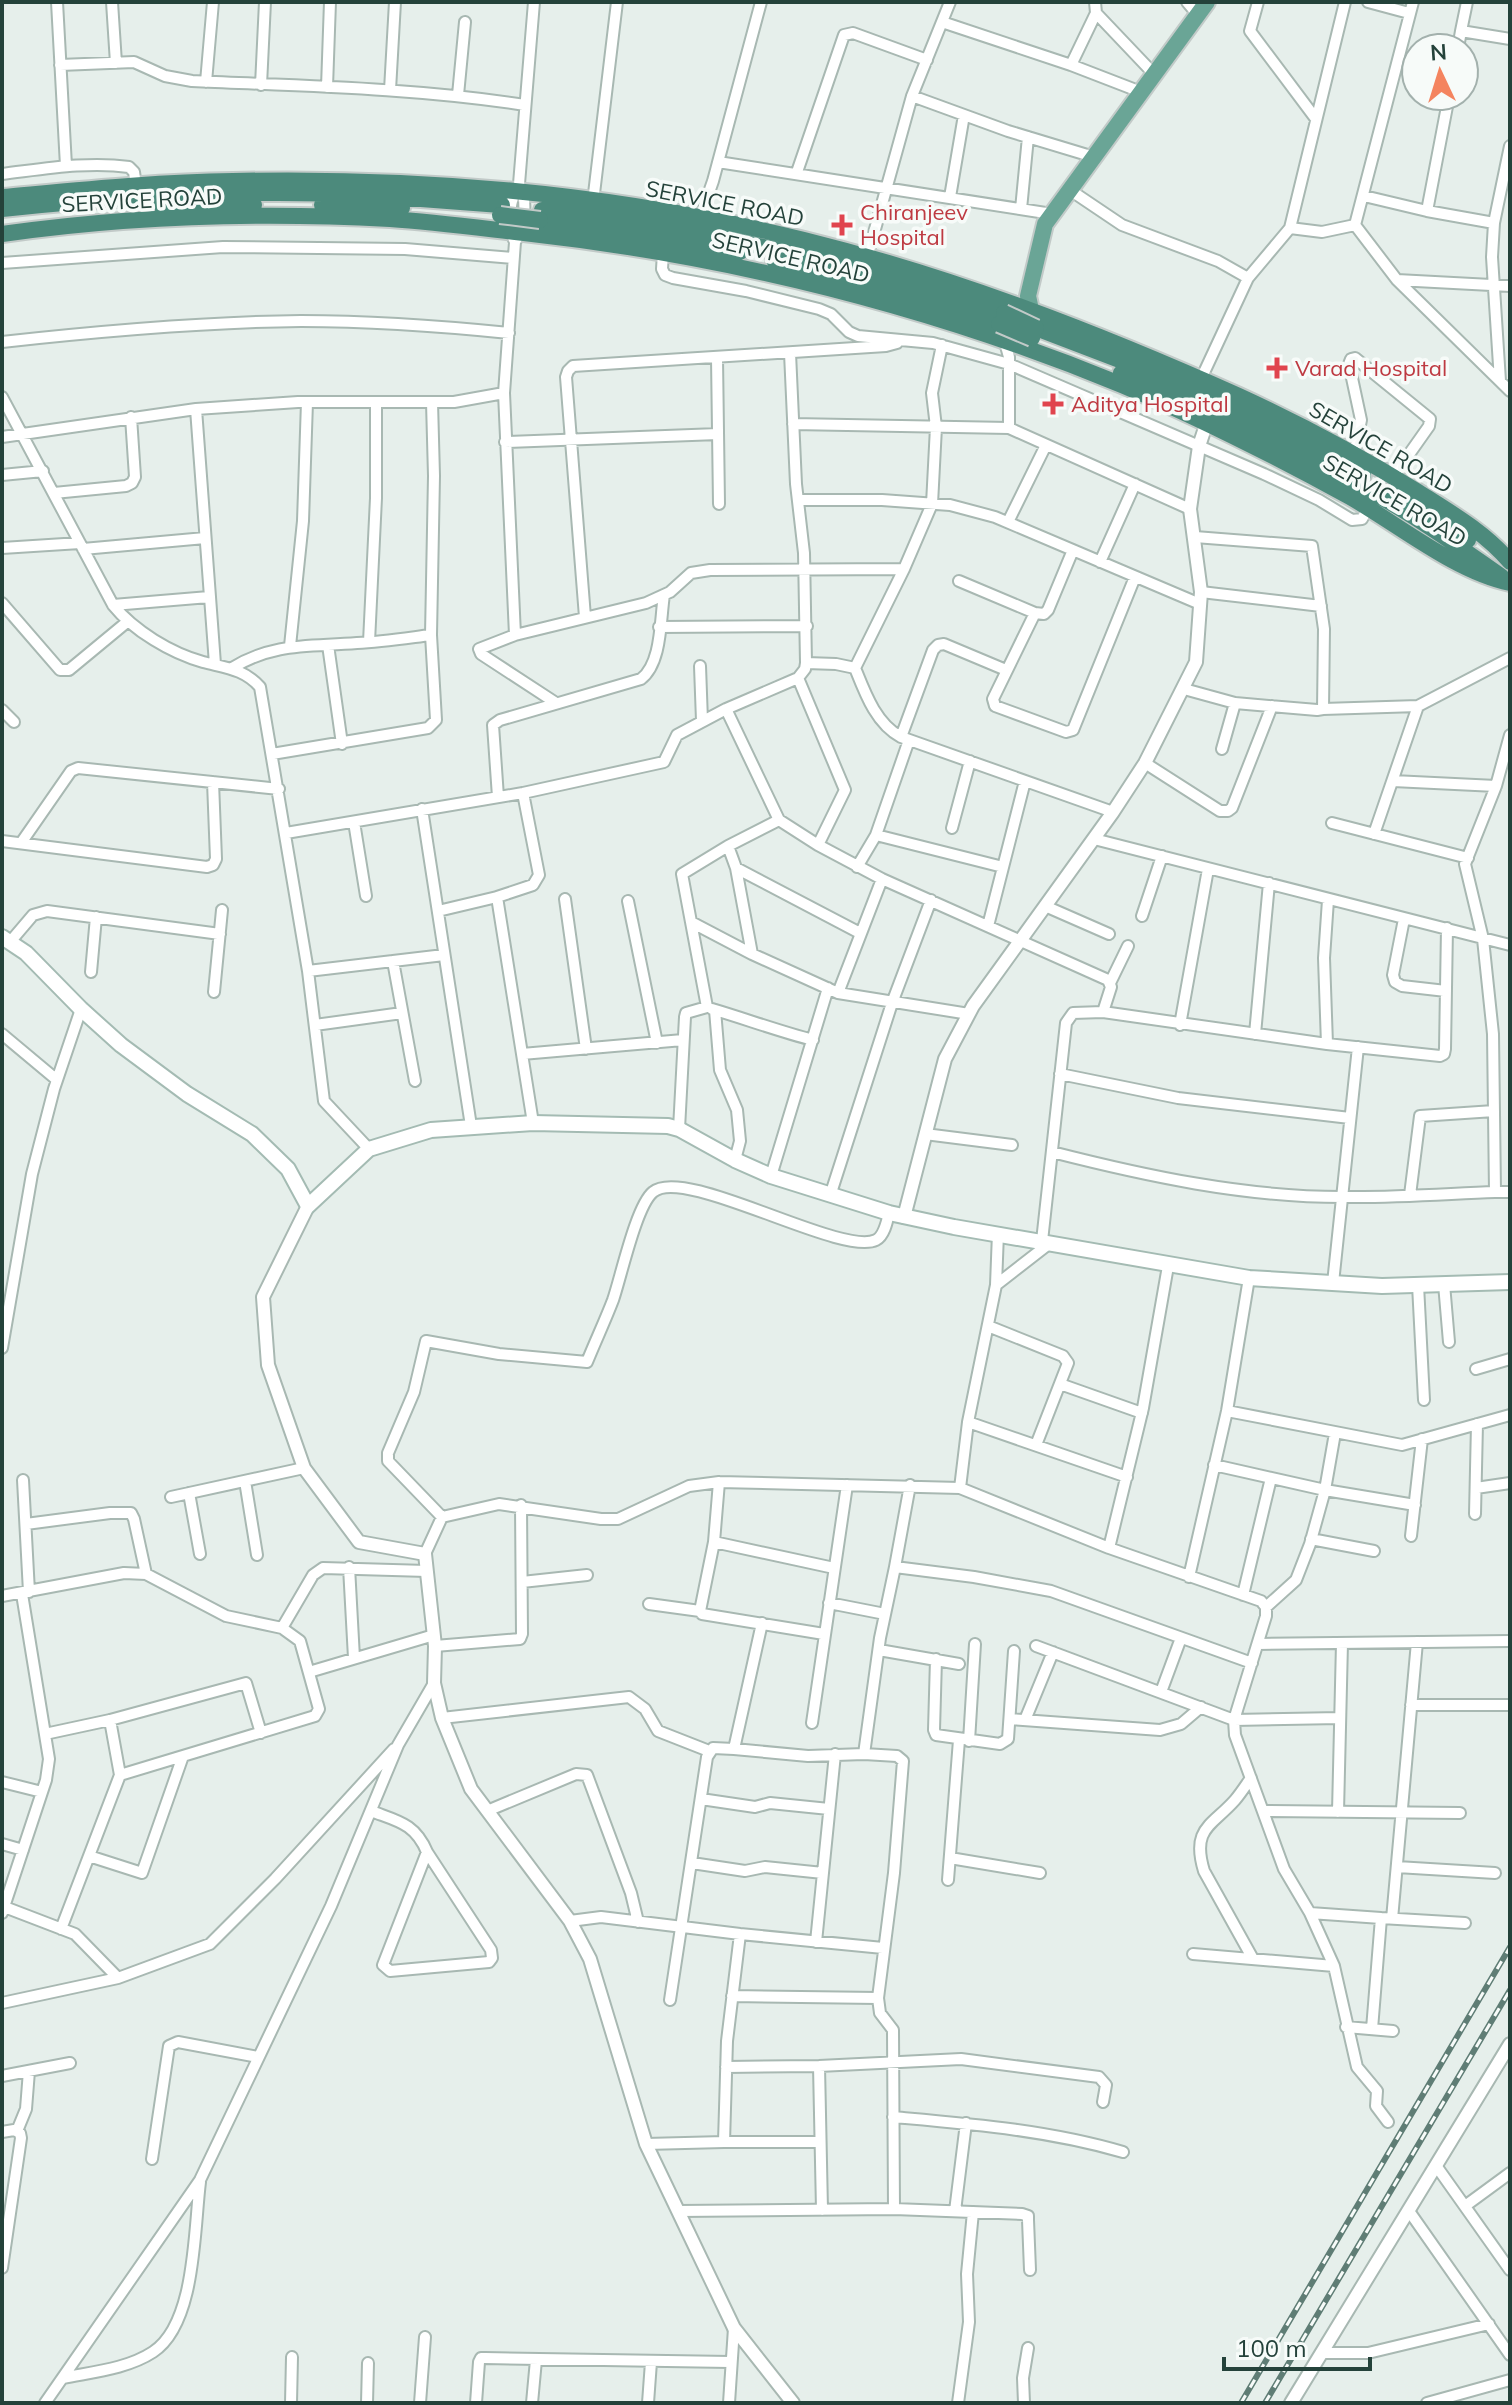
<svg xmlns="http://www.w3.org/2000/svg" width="1512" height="2405" font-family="Mulish,sans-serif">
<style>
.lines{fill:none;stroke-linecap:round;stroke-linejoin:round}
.minor-casing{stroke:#a8b8b2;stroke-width:14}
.tertiary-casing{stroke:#a8b8b2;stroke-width:16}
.secondary-casing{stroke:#a4bbb3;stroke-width:18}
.primary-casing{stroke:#c2cac8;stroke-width:20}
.trunk-casing{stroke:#c2cac8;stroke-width:20}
.minor{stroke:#fff;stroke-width:10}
.tertiary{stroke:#fff;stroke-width:12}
.secondary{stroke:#fff;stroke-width:14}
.primary{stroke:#6aa596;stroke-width:16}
.trunk{stroke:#4c8a7c;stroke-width:16}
.rail-casing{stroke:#5f7d75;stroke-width:6}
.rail{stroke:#f7fbf9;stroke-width:3;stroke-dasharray:9;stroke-linecap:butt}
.trunk-bridge-casing{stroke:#c2cac8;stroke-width:20;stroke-linecap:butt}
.trunk-bridge{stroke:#4c8a7c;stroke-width:16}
.health-dot{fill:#e0444e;stroke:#f7fbf9;stroke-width:3}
.labels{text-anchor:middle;stroke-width:7;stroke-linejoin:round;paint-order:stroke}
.street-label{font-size:22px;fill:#24423a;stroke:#f7fbf9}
.health-label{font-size:22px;fill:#be3a42;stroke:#f7fbf9;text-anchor:start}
</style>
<rect width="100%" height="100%" fill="#e6efeb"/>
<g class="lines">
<defs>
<path id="minor" d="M57 2 66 166
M112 2 116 63
M1095 2 1096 13 1154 74
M1187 2 1198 15
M1258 2 1250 31 1316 119
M1368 2 1409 13
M942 22 1071 65 1141 92
M1461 31 1467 2
M1458 48 1461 31 1510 39
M60 65 134 62 165 76 192 81C303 86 415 88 525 105
M1071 65 1096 13
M206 82 213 2
M261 85 265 2
M327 87 330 2
M390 90 395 2
M458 95 465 22
M912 96 1008 131 1094 157
M718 162 1052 214
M797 172 844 35 853 33 927 60
M2 174C44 169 88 161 129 167L134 172 136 185
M519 184 534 2
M1070 190 1122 225 1218 261 1248 278
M1364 196 1427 211 1494 223
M950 197 964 115
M593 202 617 2
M1021 209 1028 137
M1427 211 1449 96
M700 218 713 181 761 2
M1355 225 1413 2
M1355 225 1397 280 1510 391
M1290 228 1322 232 1355 225
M515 242C507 226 509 199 519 184 528 199 525 227 515 242L504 393 515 635 479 649 481 654 556 703
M663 253 662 269 665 275 673 278 746 291 819 309 831 314 849 332 858 336 933 343 1009 364 1264 474 1319 500 1352 520 1362 519 1368 508
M867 258 912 96 950 2
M2 263 223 247 405 249 513 258
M1397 280 1510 286
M1004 339 1009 357V428
M2 342C102 331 201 322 301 321 370 321 440 326 509 333
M790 353 796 484 804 553 806 663 836 664 855 668C865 693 876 724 901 737L1113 812
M717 358 719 504
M1201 379 1248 278 1290 228 1345 2
M1500 381 1492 257 1494 223 1510 146
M2 397 113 605C134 631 171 653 203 662 226 668 244 669 260 687L308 971 324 1101 369 1149
M196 409 215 664
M793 424 1009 428 1190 509
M2 437 196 409 298 402H454L504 393
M505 442 718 434
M1354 455 1361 420 1349 364 1351 359 1355 358 1430 419 1429 426 1393 477
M2 475 43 471
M54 493 126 486 132 483 135 477 131 417
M798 500H882L950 505 995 517 1200 604
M1008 522 1046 445
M1195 537 1312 546 1324 629 1323 709 1418 706
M2 548 80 543
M83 549 205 538
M1073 550 1048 610 1044 614 1035 613 993 699 995 706 1066 732 1073 730 1135 577
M1100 562 1135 484
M959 581 1035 613
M1201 592 1321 606
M2 603 60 670H69L127 622
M113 605 209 597
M585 617 566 377 568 371 573 366 886 346 897 343
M659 627 807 626
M515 635 646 603 670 592 691 573 710 570 904 569
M369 642 376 498V402
M328 645 342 744
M290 646 303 521 307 402
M700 666 702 721
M232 668C275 642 309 647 357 643 382 642 407 638 431 635
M855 668 904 569 932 504 936 427 932 393 942 345
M798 678 845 790 818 845
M1184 689 1235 703 1317 710 1323 709
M726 709 779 820 818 845 882 879 1108 980 1111 987 1103 1012
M2 710 14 722
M1510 735 1496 786 1465 864 1483 939 1493 1034 1495 1192H1510
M901 737 933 650 938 645 944 644 1006 670
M1222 749 1235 703
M272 754 428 728 436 720 431 635 434 476 432 402
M1145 763 1220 811H1228L1232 808 1272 706
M1393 781 1496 786
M523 793 539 875 533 885 497 897 533 1123
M498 797 493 725 500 720 641 679C662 663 660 620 664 595
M422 809 471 1126
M779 820 728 846 682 874 691 922 752 954 838 993 969 1014
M354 822 366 896
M1332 823 1468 858
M952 828 970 761
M286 833 523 793 664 762 677 735 726 709 798 678 805 669 806 663
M1374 834 1418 706 1510 658
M876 835 1003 867
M1094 839 1510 945
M2 841 207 867 213 865 216 859 213 782
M21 843 71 771 78 768 279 789
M728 846 736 868 860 933
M857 867 876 835 909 740
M736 868 752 954
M565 899 586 1049
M628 901 657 1043
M1045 906 1109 934
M438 911 497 897
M1142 916 1162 856
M1404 919 1393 975 1395 982 1402 986 1446 991
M988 926 1025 781
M10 942 33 915 47 911 220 934
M393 961 415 1081
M308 971 444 955
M91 972 96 917
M1110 983 1128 946
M214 992 222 910
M838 993 882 879
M712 1009C746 1019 778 1031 813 1040
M715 1010 720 1070 737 1110 740 1141 735 1160
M315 1025 402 1013
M1180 1025 1208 869
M2 1034 57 1080
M1255 1034 1269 883
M1327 1044 1324 958 1328 900
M522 1054 683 1040
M1060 1074 1178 1098 1350 1118
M679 1129 685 1017 686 1013 707 1007 691 922
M925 1134 1012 1145
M1052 1152C1146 1176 1244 1197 1342 1197 1393 1198 1444 1194 1495 1192
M771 1176 828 988
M1410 1195 1420 1116 1494 1111
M830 1196 892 1003 931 900
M1042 1241 1066 1023 1073 1013 1103 1012 1327 1044 1440 1056 1444 1054 1445 1049 1447 928
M1333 1283 1358 1047
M1444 1284 1449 1342
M996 1285 1050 1243
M1418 1285 1424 1400
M988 1326 1063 1356 1068 1363 1036 1445
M2 1348 32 1174 54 1089 81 1009
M1476 1369 1510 1359
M1060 1384 1142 1413
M1227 1411 1402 1445 1510 1415
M968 1422 1127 1477
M1214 1465 1325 1490 1335 1433
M23 1480 29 1592
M245 1481 257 1555
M960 1488 968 1422 996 1285 998 1233
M1476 1488 1510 1483
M189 1493 200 1554
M171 1497 304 1468
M1475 1514 1477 1424
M442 1517 388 1461V1453L414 1392 426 1341 499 1354 587 1362C595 1342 605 1321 613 1300 621 1277 636 1206 653 1192 684 1165 841 1257 876 1240 884 1236 887 1222 889 1213
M26 1524 110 1513H131L134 1519 146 1574
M1411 1536 1422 1439
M1311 1539 1374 1551
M714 1542 719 1482
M1109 1548 1143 1408 1168 1266
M425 1554 442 1517 499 1504 601 1519H618L689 1486 719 1482 960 1488 1109 1548 1261 1601 1266 1607V1616L1234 1720 1235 1735 1284 1869 1310 1913 1334 1966 1357 2067 1377 2091 1376 2106 1388 2122
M349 1567 354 1658
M895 1567 910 1485
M1189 1577 1227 1411 1249 1278
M522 1582 587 1575
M1243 1595 1271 1478
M2 1596 124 1573 146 1574 226 1616 282 1628 300 1641 319 1709 315 1716 120 1775
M829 1603 885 1614
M649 1604 700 1611
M1266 1607 1296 1580 1310 1544 1325 1490 1415 1505
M282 1628 313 1575 323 1568 427 1571
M824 1634 702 1614 700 1611 714 1542 834 1568
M1258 1644 1510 1641
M435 1646 520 1639 522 1634 521 1505
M1036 1646 1234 1720 1340 1718
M879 1650 959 1664
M936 1659 934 1730 936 1735 1000 1744 1008 1739 1014 1651
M309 1672 434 1635
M1161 1692 1181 1638
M1411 1705H1510
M442 1718 629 1697 645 1709 658 1731 709 1751
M1010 1719 1160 1730 1181 1724 1201 1707
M1025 1720 1053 1652
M812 1723 847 1485
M45 1734 110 1720 246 1683 261 1733
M969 1741 975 1644
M734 1749 808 1756 864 1754
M1251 1778C1246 1785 1241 1793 1235 1800 1212 1826 1191 1828 1204 1871L1253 1959
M2 1782 42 1792
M701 1799 755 1807 770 1803 829 1809
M371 1811C397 1821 415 1823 427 1852L491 1950 492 1958 489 1962 390 1971 383 1965 427 1852
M487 1811 576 1774 587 1775 631 1893 638 1922
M1263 1811 1460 1813
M1338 1812 1342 1643
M2 1844 23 1850
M89 1856 142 1873 183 1756
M950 1858 1040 1873
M692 1863 745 1871 765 1867 823 1873
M1397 1867 1495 1873
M948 1880 959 1740
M2 1906 75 1934 118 1978
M2 1913 46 1780 49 1759 22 1594
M1310 1913 1381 1918
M1392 1919 1417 1642
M570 1921 601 1917 740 1934 883 1948
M61 1929 120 1775 110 1720
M816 1942 835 1754
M1193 1954 1334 1966
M732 1996 878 1998
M670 2000 707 1757 713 1748 734 1749 762 1623
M2 2003 118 1978 210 1944 275 1879 394 1749
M1346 2027 1393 2031
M1372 2029 1381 1918 1465 1923
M819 2066 822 2210
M726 2067 819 2066 961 2059 1099 2077 1106 2085 1103 2102
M2 2076 70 2063
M893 2117C971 2124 1048 2130 1123 2152
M17 2131 26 2109 29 2071
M2 2132 14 2130 20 2133 21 2138 2 2268
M724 2142H820
M646 2144 724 2142 727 2041 740 1934
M152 2159 169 2046 178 2042 258 2057
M1437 2167 1510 2270
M1465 2206 1510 2173
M894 2209 893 2030 880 2013 878 1998 894 1873 903 1761 897 1756 864 1754 880 1638 895 1567 974 1577 1051 1591 1252 1663
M678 2211 894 2209 1022 2214 1028 2216V2220L1030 2270
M955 2211 966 2123
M1409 2211 1510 2355
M1321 2353H1368L1489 2324
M63 2378C92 2372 127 2369 153 2352 196 2324 194 2229 200 2182
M45 2403 200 2180 331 1906 398 1745 434 1683
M291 2403 292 2357
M367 2403 368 2363
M420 2403 425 2337
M476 2403 479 2362 481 2358H485L730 2362
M532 2403 536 2360
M648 2403 651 2362
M729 2403 734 2328
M958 2403 969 2322 967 2274 973 2212
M1024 2403 1023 2378 1028 2348
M1427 2403 1510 2380"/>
<path id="tertiary" d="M308 1206 263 1297 268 1365 304 1468 359 1542 425 1554 435 1646 434 1683 442 1718 471 1789 570 1921 590 1959 646 2144 734 2328 793 2403
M904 1217 945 1059 973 1006 1113 812 1145 763 1196 662 1201 592 1190 509 1199 446 1206 425
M1291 2403 1510 2044"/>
<path id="secondary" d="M2 937 26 953 81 1009 121 1045 187 1094 252 1134 288 1169 308 1206 369 1149 431 1130 533 1123 668 1126 679 1129 735 1160 771 1176 889 1213 954 1227 1249 1278 1382 1286 1510 1282"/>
<path id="primary" d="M1027 320 1031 310 1028 296 1045 224 1207 2"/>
<path id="trunk" d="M2 197C79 190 156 182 233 181 423 177 619 194 804 240 954 277 1098 333 1239 396 1300 424 1358 455 1415 490 1448 511 1485 532 1510 562
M322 205 402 208
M162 207 254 205
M2 209C123 196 246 189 368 195 412 198 457 202 502 205
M542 210 653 223 828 261 863 269 1004 313
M540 220 676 240 740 252
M2 234C129 216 262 212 390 219 435 222 480 228 524 233 731 256 930 306 1122 385 1200 418 1277 457 1350 497 1399 525 1456 572 1510 583
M774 260 927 301 999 324
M1036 328 1193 388 1363 475
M1121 373C1216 414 1313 455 1401 509 1436 530 1469 554 1502 577
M1394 492 1468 540"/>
</defs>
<!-- minor casing -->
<use href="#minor" class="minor-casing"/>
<!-- tertiary casing -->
<use href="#tertiary" class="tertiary-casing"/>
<!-- secondary casing -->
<use href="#secondary" class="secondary-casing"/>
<!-- primary casing -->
<use href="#primary" class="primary-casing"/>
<!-- trunk casing -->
<use href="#trunk" class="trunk-casing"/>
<!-- minor -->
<use href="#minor" class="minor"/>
<!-- tertiary -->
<use href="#tertiary" class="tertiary"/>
<!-- secondary -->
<use href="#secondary" class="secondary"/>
<!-- primary -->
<use href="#primary" class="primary"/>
<!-- trunk -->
<use href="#trunk" class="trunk"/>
<defs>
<path id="rail" d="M1241 2403 1510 1947
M1265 2403 1510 1990"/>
</defs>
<!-- rail casing -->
<use href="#rail" class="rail-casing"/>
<!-- rail -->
<use href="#rail" class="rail"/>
<defs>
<path id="trunk-bridge" d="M500 215 540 220
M1004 313 1036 328
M999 324 1032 338"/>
</defs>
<!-- trunk-bridge casing -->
<use href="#trunk-bridge" class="trunk-bridge-casing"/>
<!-- trunk-bridge -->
<use href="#trunk-bridge" class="trunk-bridge"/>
</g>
<!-- markers -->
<g class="health-dot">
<path d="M838 213h8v8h8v8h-8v8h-8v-8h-8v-8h8z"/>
<path d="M1273 356h8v8h8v8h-8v8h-8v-8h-8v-8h8z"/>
<path d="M1049 392h8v8h8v8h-8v8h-8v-8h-8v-8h8z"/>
</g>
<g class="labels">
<!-- street labels -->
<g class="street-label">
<text transform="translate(142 200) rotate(-3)" y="8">SERVICE ROAD</text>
<text transform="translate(725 203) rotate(11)" y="8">SERVICE ROAD</text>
<text transform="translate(791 257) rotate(13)" y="8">SERVICE ROAD</text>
<text transform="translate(1381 447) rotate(30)" y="8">SERVICE ROAD</text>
<text transform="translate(1395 500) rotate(30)" y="8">SERVICE ROAD</text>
</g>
<!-- health labels -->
<g class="health-label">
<text x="860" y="220">Chiranjeev<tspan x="860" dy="25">Hospital</tspan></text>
<text x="1295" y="376">Varad Hospital</text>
<text x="1071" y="412">Aditya Hospital</text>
</g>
</g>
<!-- border -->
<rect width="1512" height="2405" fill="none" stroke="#24423a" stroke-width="8"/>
<!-- north arrow -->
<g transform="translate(1440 72) rotate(356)"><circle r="38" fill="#f7fbf9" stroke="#a3b1ad" stroke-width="2"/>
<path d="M0-6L14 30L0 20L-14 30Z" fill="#f4845f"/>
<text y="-12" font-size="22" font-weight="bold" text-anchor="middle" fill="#24423a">N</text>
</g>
<!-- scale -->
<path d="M1224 2357v12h146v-12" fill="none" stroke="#24423a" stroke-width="4"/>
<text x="1236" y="2357" font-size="24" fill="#24423a" stroke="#f7fbf9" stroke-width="6" paint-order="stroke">100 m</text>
</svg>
